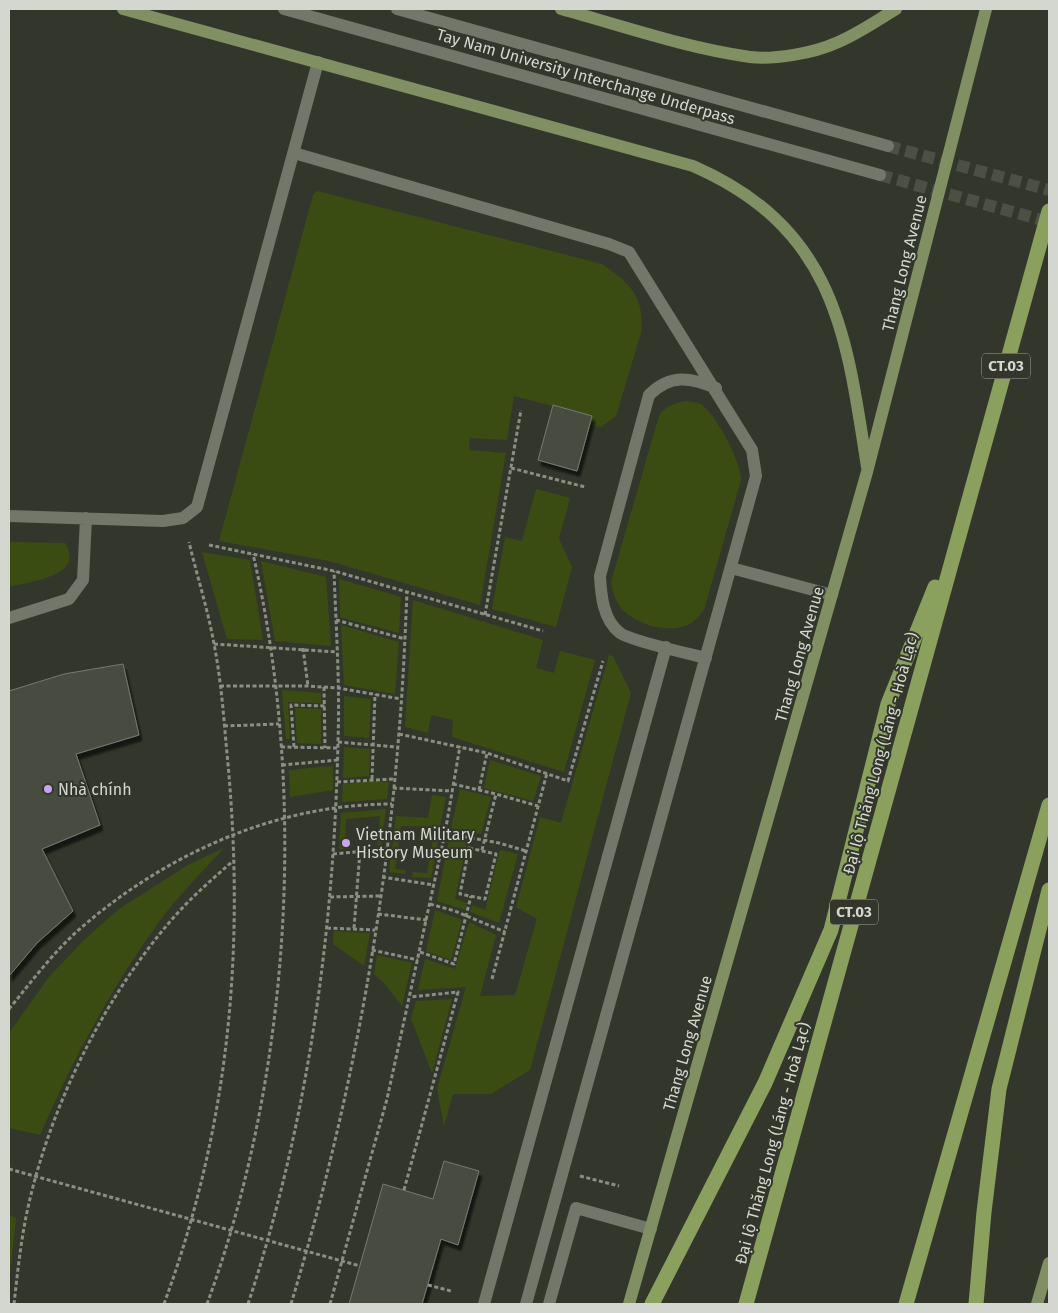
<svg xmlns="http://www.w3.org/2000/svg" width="1058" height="1313" font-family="'Fira Sans',sans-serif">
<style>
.green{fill:#3b4c12}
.building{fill:#474c40;stroke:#757a6d;filter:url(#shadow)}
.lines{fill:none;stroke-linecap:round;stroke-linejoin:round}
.secondary-tunnel{stroke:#4b4f44;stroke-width:12;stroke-dasharray:12 6;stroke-linecap:butt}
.path{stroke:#8b8e84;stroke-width:3;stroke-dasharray:4 2.5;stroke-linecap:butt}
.lane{stroke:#72776a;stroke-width:12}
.secondary{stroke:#72776a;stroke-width:12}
.primary{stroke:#809063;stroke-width:12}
.highway{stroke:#8aa15e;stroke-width:15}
.poi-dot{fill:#c7a6ef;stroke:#33372b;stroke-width:2}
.labels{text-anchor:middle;stroke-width:4;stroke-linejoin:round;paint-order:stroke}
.shield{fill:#33372b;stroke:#a4a79e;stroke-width:1}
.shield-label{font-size:15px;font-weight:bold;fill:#d4d7cf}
.street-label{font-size:16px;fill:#d4d7cf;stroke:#33372b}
.poi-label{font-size:16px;fill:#d4d7cf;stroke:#33372b;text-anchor:start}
</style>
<defs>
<filter id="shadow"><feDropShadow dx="3" dy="5.5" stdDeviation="1" flood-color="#0009"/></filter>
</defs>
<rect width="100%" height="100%" fill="#33372b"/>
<!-- green -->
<path class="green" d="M317 191 602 264C630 283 645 297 641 333L616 416 601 427 590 425 592 416 514 396 507 440 470 438 469 450 506 453 480 605 329 561 219 541 313 195Z
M687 401C692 402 698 402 702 405 717 416 741 462 741 480L704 610C700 614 697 619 693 622 674 636 635 625 621 608 615 600 613 592 611 582L659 416C666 405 675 403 687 401Z
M536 489 570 498 559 539 572 567 556 627 492 609 505 537 522 541Z
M9 542 65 543C86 577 29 581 9 587Z
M202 552 250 560 263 640 227 639Z
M261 561 326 577 331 646 275 641Z
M339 579 401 597 399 633 340 617Z
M413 600 543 640 536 668 554 673 560 651 595 660 564 772 452 737 453 720 431 715 428 733 405 727Z
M341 625 399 642 395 694 344 685Z
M609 655 613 656 631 693 530 1070 491 1094H453L444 1126 437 1089 466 987 418 990 425 959 455 969 469 922 496 935 480 996 515 995 537 919 516 907 540 817 561 823Z
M282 690 321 693V703L288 702 290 739H286Z
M344 696 371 699 369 738 344 736Z
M295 708 321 709V744L297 743Z
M344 747 370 749 369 776 343 778Z
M490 760 541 776 533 801 484 788Z
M333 766V790L290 797 289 770Z
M372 781 389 782 387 799 342 802 343 784Z
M460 789 491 797 481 834 451 828Z
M432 795 446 797 440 827 401 826 395 869 406 870 405 874 389 872 396 816 428 818Z
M386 809 381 845 377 846 380 816 346 819 345 849H339L341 813Z
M434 834 439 835 431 878 412 877 413 872 427 873Z
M449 839 467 842 455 899 467 903 465 910 437 901Z
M224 848C202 872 178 896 159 922 110 989 73 1060 40 1135L9 1128V1033L49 977 84 940 119 909 188 865Z
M500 850 518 854 499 923 470 912 472 905 485 910Z
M435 910 462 920 451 960 426 951Z
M334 931 370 933 364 966 333 944Z
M377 955 412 963 402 1006 384 983 374 974Z
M452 999 432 1073 411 1019 416 1001Z
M9 1215 16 1218 9 1284Z"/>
<!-- building -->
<path class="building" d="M553 405 592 416 577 471 538 460Z
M123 664 139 735 76 754 100 825 42 849 73 911 37 943 9 976V691L64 674Z
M444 1161 479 1171 458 1245 441 1239 422 1304H349L383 1184 433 1199Z"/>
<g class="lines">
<!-- secondary-tunnel -->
<path class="secondary-tunnel" d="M888 146 1049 190
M880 175 1049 222"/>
<!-- path -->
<path class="path" d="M511 468 585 487
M209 545 334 571 543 631
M485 615 521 410
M336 620 405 639
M214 644 337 652
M303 648 308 686
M220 686H308L338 688 401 699
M324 687 325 748
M224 726 279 724
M399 734 487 753 568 781 603 661
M338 742 397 747
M281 747 338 748
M294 747 291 705 325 706
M282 765 338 760
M372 779 375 694
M337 782 394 779
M453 784 496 794 538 806
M393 788 452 791
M479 790 487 753
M445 833 499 843 526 851
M469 848 496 854 485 899 460 894Z
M482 850 496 794
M333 854 386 849
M382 877 434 885
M330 897 381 896
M430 904 455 911 505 932
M378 914 427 920
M327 928 375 930
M354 928 360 851
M372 950 418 960
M420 952 454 964 471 896
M492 979 547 773
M9 1009C32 981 54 951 82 927 168 853 277 804 392 804
M9 1169 360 1266
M580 1176 619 1186
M404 1190 458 992 410 997
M428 1285 451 1291
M14 1304C17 1277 20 1249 25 1222 45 1118 99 1005 168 924 187 901 210 881 233 861
M164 1304C229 1126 245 953 228 764 224 724 222 684 214 644 208 610 197 576 189 542
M207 1304C291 1075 308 792 253 554
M248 1304C308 1122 334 932 338 741 340 684 336 627 334 571
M291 1304C347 1119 384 925 399 732 403 686 405 639 407 592
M330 1304 387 1099 445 833 460 746"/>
<!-- lane -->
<path class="lane" d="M294 153 609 244 629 252 752 450 756 476 526 1304
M9 516 163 521 183 518 197 507 318 62
M731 568 832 595
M9 618 69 599 83 580 86 518
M706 658C690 654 631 641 620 633 603 620 601 595 600 576L649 395C670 374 690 377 716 388
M484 1304 666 647
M549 1304 576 1208 651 1229"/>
<!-- secondary -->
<path class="secondary" d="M284 9 880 175
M397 9 888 146"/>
<!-- primary -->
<path class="primary" d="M123 9 693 166C834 228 846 330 867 467
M561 9C623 26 686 48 750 57 774 60 814 53 836 43 858 34 876 21 896 9
M629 1304 867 472 986 9
M1037 1304 1049 1263"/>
<!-- highway -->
<path class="highway" d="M652 1304 765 1083 831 930 888 704 935 587
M746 1304 1049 211
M906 1304 1049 805
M976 1304 984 1212 999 1089 1049 890"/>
</g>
<!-- markers -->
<g class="poi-dot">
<circle cx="48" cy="789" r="5"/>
<circle cx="346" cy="843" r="5"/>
</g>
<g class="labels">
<!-- shield labels -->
<g class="shield">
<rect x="982" y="353.5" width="48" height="25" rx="4"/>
<rect x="830" y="899.5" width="48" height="25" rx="4"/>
</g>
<g class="shield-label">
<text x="1006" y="371">CT.03</text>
<text x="854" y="917">CT.03</text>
</g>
<!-- street labels -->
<g class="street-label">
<text transform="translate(586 76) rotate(16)" y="6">Tay Nam University Interchange Underpass</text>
<text transform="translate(904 263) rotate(-76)" y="6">Thang Long Avenue</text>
<text transform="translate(799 654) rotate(-74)" y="6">Thang Long Avenue</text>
<text transform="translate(880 753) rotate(-75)" y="6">Đại lộ Thăng Long (Láng - Hoà Lạc)</text>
<text transform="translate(687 1043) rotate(-74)" y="6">Thang Long Avenue</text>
<text transform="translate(772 1143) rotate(-75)" y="6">Đại lộ Thăng Long (Láng - Hoà Lạc)</text>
</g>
<!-- poi labels -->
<g class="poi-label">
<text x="58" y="795">Nhà chính</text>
<text x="356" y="840">Vietnam Military<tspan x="356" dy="18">History Museum</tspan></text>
</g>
</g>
<!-- border -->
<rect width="1058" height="1313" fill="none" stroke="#d4d7cf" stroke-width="20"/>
</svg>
